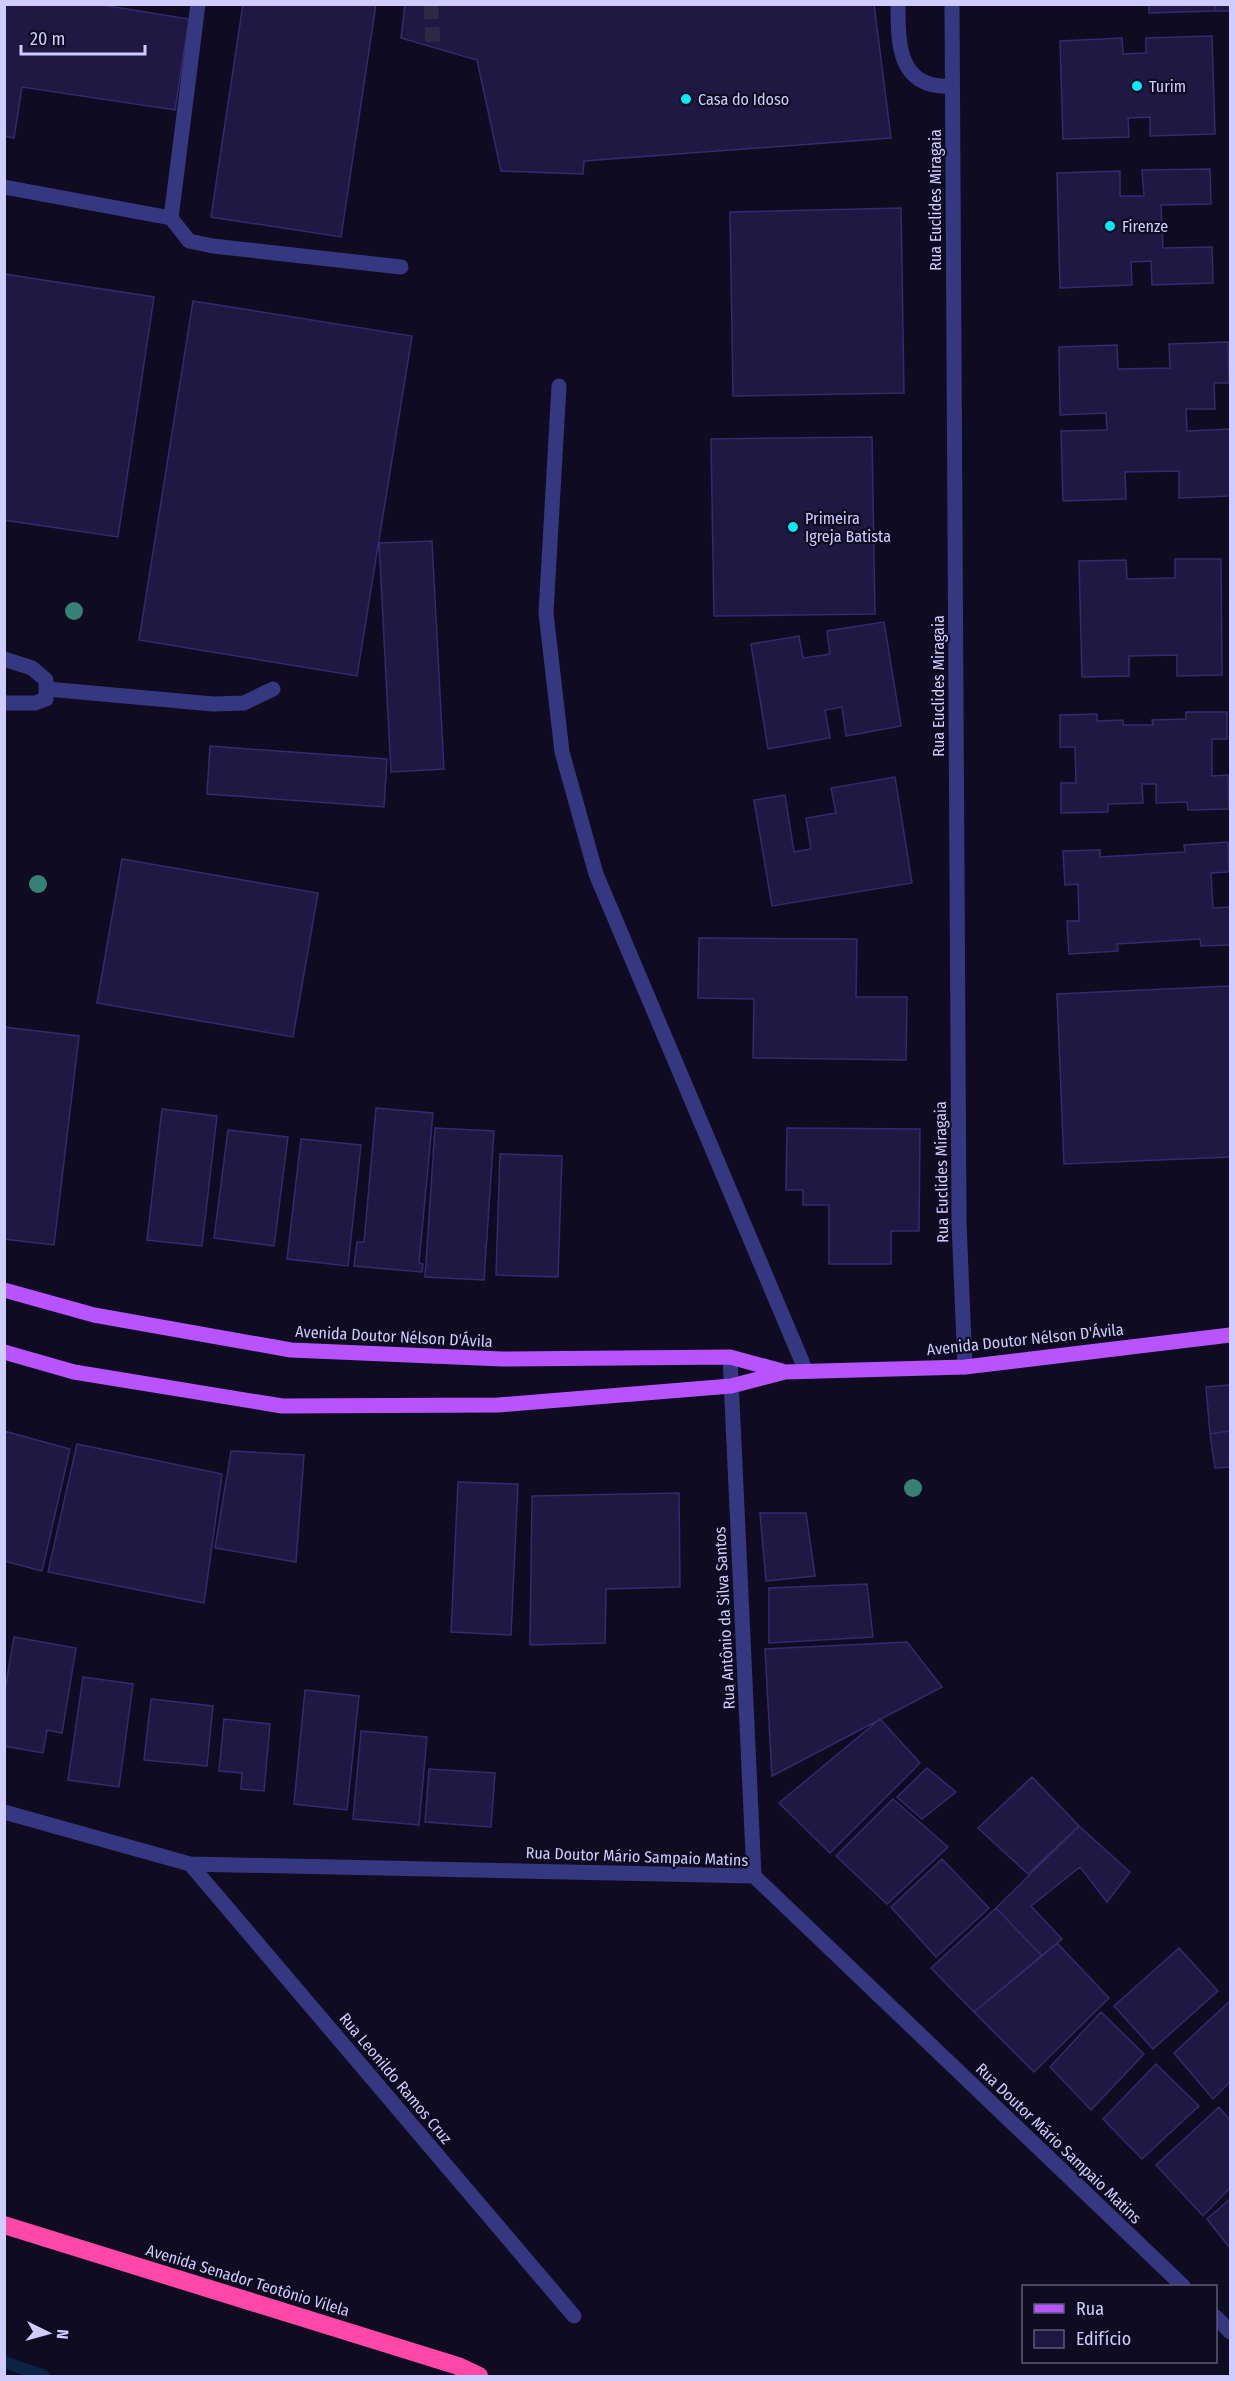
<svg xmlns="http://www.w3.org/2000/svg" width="1235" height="2381" font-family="'Fira Sans Condensed',sans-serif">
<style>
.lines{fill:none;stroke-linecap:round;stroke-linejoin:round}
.stream{stroke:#0b2446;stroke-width:12}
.building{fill:#1f1842;stroke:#342a6e;stroke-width:1.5}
.minor-tunnel{stroke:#2c2942;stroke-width:15;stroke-dasharray:15 8;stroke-linecap:butt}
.minor{stroke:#363781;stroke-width:15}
.major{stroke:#b753ff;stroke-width:15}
.highway{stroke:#ff47a8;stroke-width:18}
.tree{fill:#368174}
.poi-dot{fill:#00eaf7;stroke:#0f0c21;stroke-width:2}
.labels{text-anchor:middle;stroke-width:4.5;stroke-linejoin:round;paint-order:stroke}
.poi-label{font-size:16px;fill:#cfccff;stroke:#0f0c21;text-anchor:start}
.street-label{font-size:16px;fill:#cfccff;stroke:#0f0c21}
</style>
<rect width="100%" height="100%" fill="#0f0c21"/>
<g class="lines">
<!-- stream -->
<path class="stream" d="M4 2362 44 2376"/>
</g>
<!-- building -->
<path class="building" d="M4 4H96L189 19 175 110 22 87 14 138 4 136Z
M243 4H376L341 237 211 217Z
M405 4H874L891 138 584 161 583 174 501 171 477 60 401 38Z
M1149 4H1215V11L1149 13Z
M1215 4H1230V11H1215Z
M1212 36 1215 134 1150 136V117L1128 118 1129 137 1063 139 1060 41 1122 38 1123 54 1146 53V38Z
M1210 169 1211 204 1161 205 1163 248 1212 247 1213 283 1152 285 1151 261 1131 262 1132 285 1060 288 1057 173 1120 171V196H1144L1142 170Z
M901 208 904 393 733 396 730 212Z
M4 274 154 297 118 537 4 520Z
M193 301 412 336 357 676 139 640Z
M1228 342 1229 383H1214L1215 409H1186L1187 431 1230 429V496L1179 498V471L1125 472 1126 499 1063 501 1061 431 1107 430 1106 413 1060 415 1059 347 1117 345 1118 369 1170 368 1169 344Z
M872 437 875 614 714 616 711 439Z
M432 541 444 769 391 772 379 543Z
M1175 559H1221L1222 675 1177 676V655L1129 656V676L1082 677 1079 561 1126 560 1127 579 1175 578Z
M884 622 901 726 846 736 842 707 825 710 830 738 768 749 751 644 799 636 803 658 830 654 827 631Z
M1186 712H1227V739H1212V776L1228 775 1229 809 1188 810 1187 802 1156 803V784H1142L1143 803 1108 804V812L1061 813V783H1076L1075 747H1060V715L1097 714V721L1123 720V725H1153L1152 720 1186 719Z
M210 746 387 759 384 807 207 794Z
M895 777 912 883 772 906 754 800 785 795 794 852 811 849 806 818 836 813 831 788Z
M1228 842 1229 872 1211 873 1213 908 1230 907V945L1201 946 1200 939 1117 944 1118 951 1069 954 1067 921H1079L1078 884 1065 885 1063 851 1100 850V857L1185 852 1184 845Z
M122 859 318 893 293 1037 97 1003Z
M699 938 857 939 856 997H907L906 1060 753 1058 754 999 698 998Z
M1230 986V1157L1064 1164 1057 994Z
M4 1027 79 1036 54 1245 4 1239Z
M376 1108 433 1113 419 1263 423 1264 422 1272 354 1266 357 1242H364Z
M162 1109 217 1116 202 1246 147 1240Z
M435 1128 494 1131 484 1280 425 1277Z
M787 1128 920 1129 919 1231H891V1264H829V1205H803V1190H786Z
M228 1130 288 1137 274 1246 214 1238Z
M301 1139 361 1145 348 1266 287 1259Z
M500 1154 562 1156 558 1277 496 1275Z
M1230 1385V1431L1210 1434 1206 1387Z
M4 1431 70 1449 42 1571 4 1561Z
M1230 1431V1467L1215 1468 1210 1434Z
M77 1444 222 1474 204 1603 48 1572Z
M231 1451 304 1455 296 1562 215 1548Z
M458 1482 518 1484 511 1635 451 1632Z
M679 1493 680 1587 606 1589 605 1643 530 1645 532 1496Z
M760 1513H806L815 1576 766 1581Z
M867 1584 873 1637 769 1643V1588Z
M14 1637 76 1648 62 1733 47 1730 43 1753 4 1746V1696Z
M907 1642 942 1687 772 1776 765 1649Z
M83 1677 133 1684 119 1787 68 1780Z
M305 1690 359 1696 347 1810 294 1804Z
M151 1699 213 1706 207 1766 144 1760Z
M224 1719 270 1724 264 1791 241 1789 242 1773 219 1771Z
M880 1719 920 1763 830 1853 779 1803Z
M361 1731 427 1737 419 1825 353 1819Z
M927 1768 956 1792 922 1819 897 1797Z
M429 1769 495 1773 491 1827 425 1822Z
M1032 1777 1079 1826 1028 1874 978 1828Z
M893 1799 948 1847 887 1904 836 1856Z
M1079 1826 1130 1872 1107 1902 1080 1867 1031 1906 1062 1939 1042 1956 996 1908Z
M942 1859 989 1908 936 1957 891 1907Z
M996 1908 1042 1956 974 2012 931 1968Z
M1057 1943 1109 1998 1034 2072 974 2012Z
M1179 1948 1218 1991 1153 2049 1114 2006Z
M1230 2001V2082L1213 2099 1174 2053Z
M1101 2012 1144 2054 1091 2110 1050 2067Z
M1156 2064 1199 2106 1142 2159 1103 2119Z
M1219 2107 1230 2120V2188L1203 2216 1156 2165Z
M1230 2199V2248L1207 2219Z"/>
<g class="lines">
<!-- minor-tunnel -->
<path class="minor-tunnel" d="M431 4 433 48"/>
<!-- minor -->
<path class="minor" d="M898 4C898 45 898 89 952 86
M952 4 959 1223 965 1367
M4 187 171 218 198 4
M171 218 189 241 213 246 401 267
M559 386 546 613 562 752 596 874 806 1371
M4 659 32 668 46 680V699L35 703H4
M47 689 213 704 244 703 273 689
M730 1357 754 1876
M4 1812 190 1864 754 1876 1183 2286
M190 1864 574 2316
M1216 2317 1230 2332"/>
<!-- major -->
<path class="major" d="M4 1290 94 1315 291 1350 502 1359 730 1357 782 1371
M4 1352 74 1372 282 1406 498 1405 731 1386 785 1372 965 1367 1230 1335"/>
<!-- highway -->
<path class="highway" d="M4 2225 458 2366 479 2376"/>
</g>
<!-- trees -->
<g class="tree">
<circle cx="74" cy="611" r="9"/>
<circle cx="38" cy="884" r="9"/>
<circle cx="913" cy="1488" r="9"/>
</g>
<!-- markers -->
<g class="poi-dot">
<circle cx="1137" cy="86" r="6"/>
<circle cx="686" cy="99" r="6"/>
<circle cx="1110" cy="226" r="6"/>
<circle cx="793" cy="527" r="6"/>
</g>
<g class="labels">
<!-- poi labels -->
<g class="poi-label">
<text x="1149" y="92">Turim</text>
<text x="698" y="105">Casa do Idoso</text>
<text x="1122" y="232">Firenze</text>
<text x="805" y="524">Primeira<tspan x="805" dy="18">Igreja Batista</tspan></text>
</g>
<!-- street labels -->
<g class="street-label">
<text transform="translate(935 200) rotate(-90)" y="6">Rua Euclides Miragaia</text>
<text transform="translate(938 686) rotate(-90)" y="6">Rua Euclides Miragaia</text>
<text transform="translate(941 1172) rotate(-91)" y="6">Rua Euclides Miragaia</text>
<text transform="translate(394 1336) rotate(3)" y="6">Avenida Doutor Nélson D'Ávila</text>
<text transform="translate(1025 1339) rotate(-6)" y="6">Avenida Doutor Nélson D'Ávila</text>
<text transform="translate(724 1618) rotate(-93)" y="6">Rua Antônio da Silva Santos</text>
<text transform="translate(637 1856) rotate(2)" y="6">Rua Doutor Mário Sampaio Matins</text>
<text transform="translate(396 2078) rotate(50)" y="6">Rua Leonildo Ramos Cruz</text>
<text transform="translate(1059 2143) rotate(44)" y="6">Rua Doutor Mário Sampaio Matins</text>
<text transform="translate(248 2280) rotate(17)" y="6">Avenida Senador Teotônio Vilela</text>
</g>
</g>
<!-- border -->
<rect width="1235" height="2381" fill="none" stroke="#cfccff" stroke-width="12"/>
<!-- legend -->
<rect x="1022" y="2285" width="195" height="78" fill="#0f0c21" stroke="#5c597a" stroke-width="1.5"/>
<rect x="1034" y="2304" width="30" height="9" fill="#b753ff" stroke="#5c597a" stroke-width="1.5"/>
<text x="1076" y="2315" font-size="18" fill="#cfccff">Rua</text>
<rect x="1034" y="2330" width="30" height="18" fill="#1f1842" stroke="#5c597a" stroke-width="1.5"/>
<text x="1076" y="2345" font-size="18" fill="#cfccff">Edifício</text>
<!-- north arrow -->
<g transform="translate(48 2333) rotate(95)" stroke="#0f0c21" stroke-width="4.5" paint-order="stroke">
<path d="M0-4.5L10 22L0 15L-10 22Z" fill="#cfccff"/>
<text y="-9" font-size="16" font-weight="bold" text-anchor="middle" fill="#cfccff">N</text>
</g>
<!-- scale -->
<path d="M21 45v9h124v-9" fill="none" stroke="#cfccff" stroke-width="3"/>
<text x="30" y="45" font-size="18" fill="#cfccff" stroke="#0f0c21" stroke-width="4.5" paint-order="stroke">20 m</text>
</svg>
